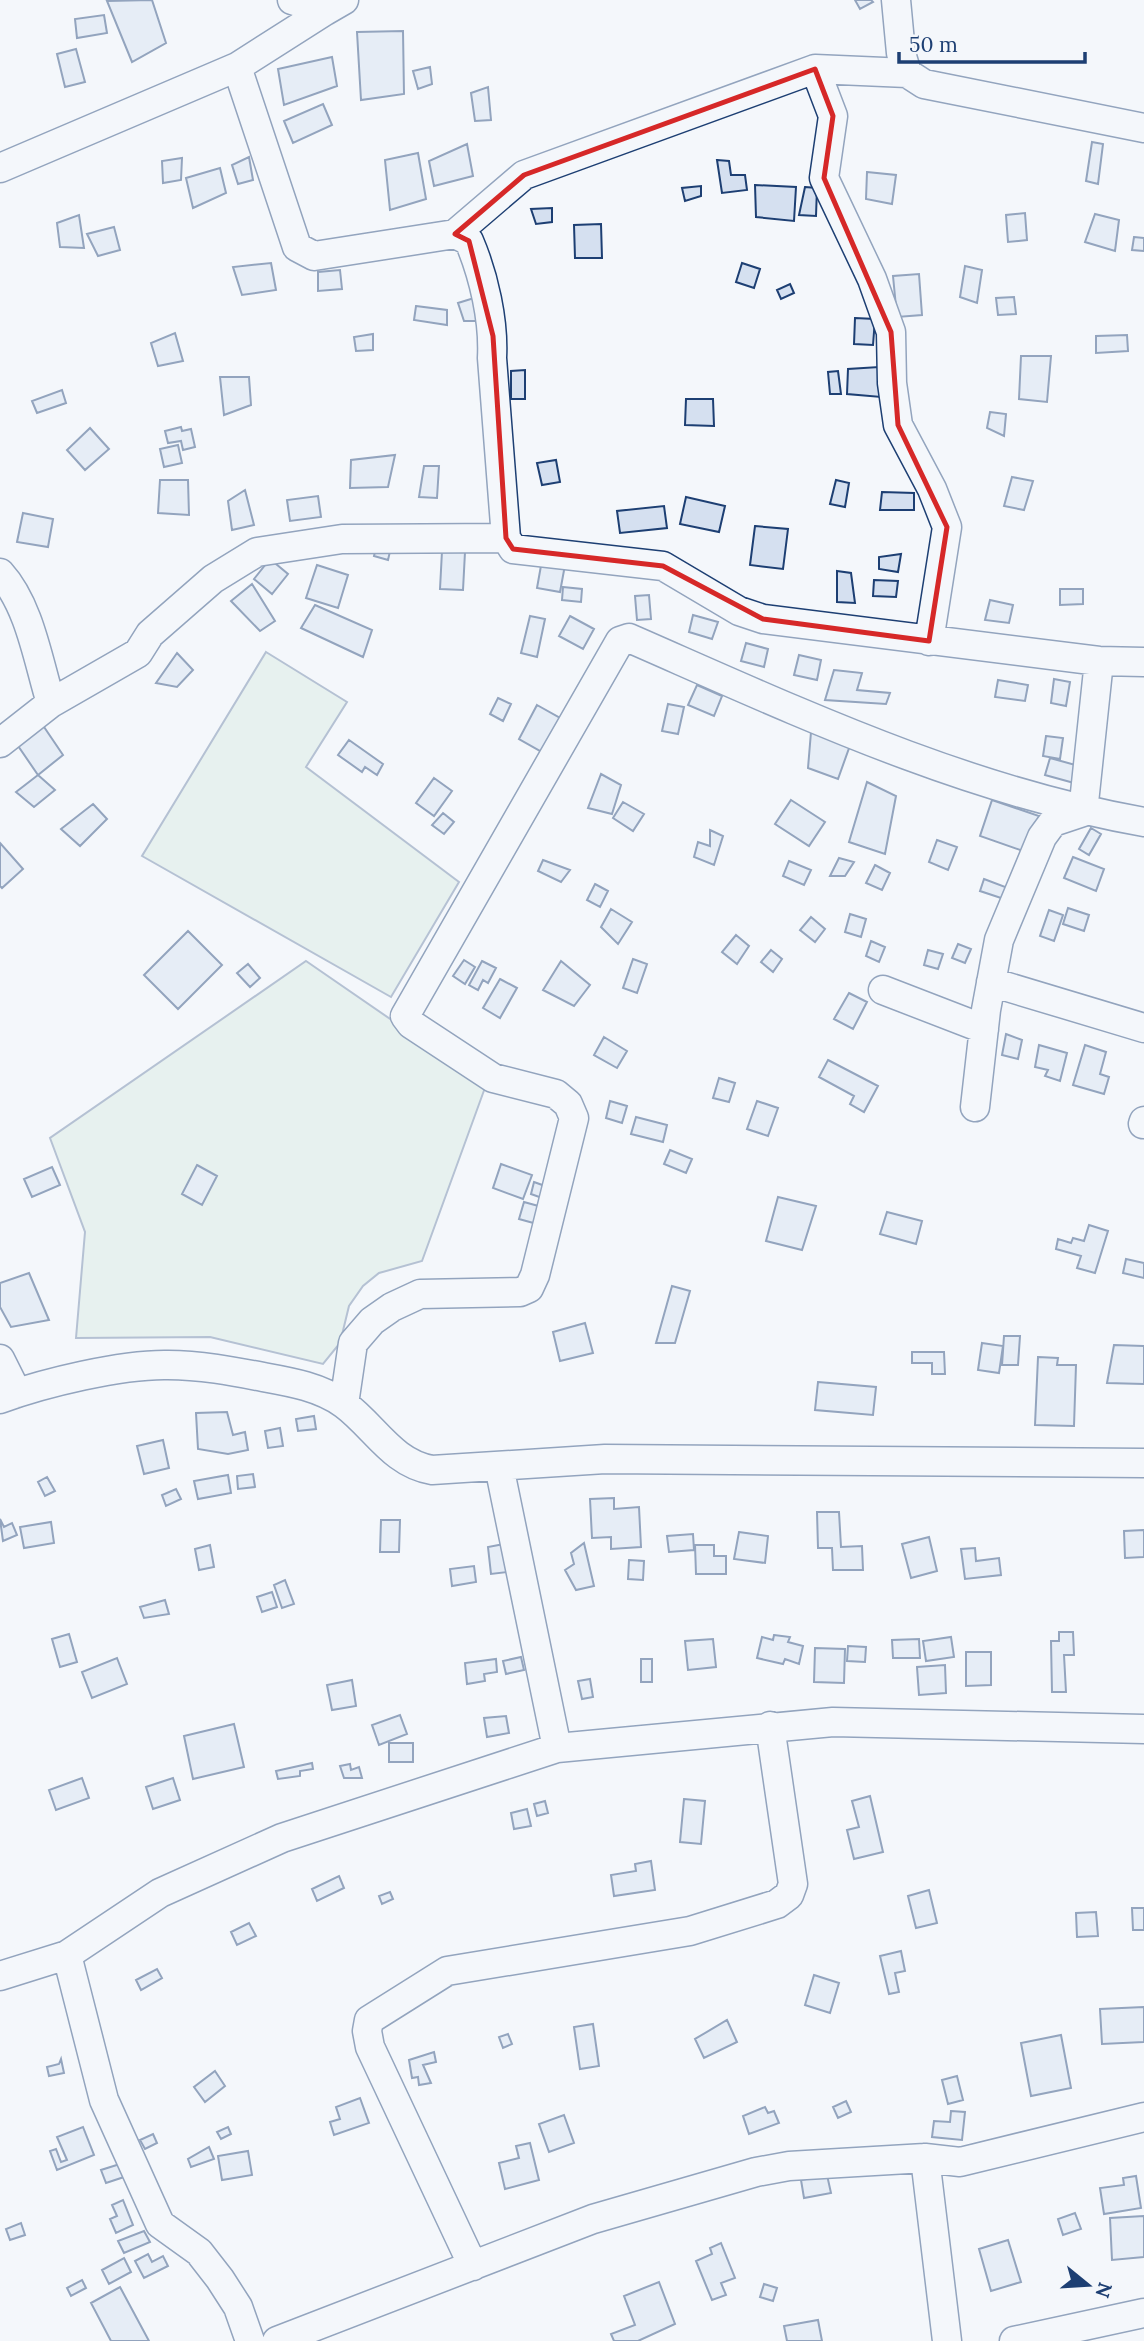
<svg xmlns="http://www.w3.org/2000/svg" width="1144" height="2341" font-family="Lora,serif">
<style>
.green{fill:#d7e8df;stroke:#687fa3;stroke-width:2}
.building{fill:#d5e0f0;stroke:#1d3f73;stroke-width:2}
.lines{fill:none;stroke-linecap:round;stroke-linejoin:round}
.minor-casing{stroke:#1d3f73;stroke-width:31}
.minor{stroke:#f4f7fb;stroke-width:28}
.marked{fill:none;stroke:#d62828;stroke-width:5;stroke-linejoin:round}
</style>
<rect width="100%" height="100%" fill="#f4f7fb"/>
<!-- green -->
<path class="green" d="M266 652 347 702 306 767 459 882 391 997 142 856Z
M306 961 486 1085 422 1261 379 1273 363 1286 349 1306 340 1343 323 1364 210 1337 76 1338 85 1232 50 1138Z"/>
<!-- building -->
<path class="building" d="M152 0 166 43 132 62 107 1Z
M855 0H871L873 2 860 9Z
M104 15 107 33 77 38 75 19Z
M403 31 404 94 361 100 357 32Z
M76 49 85 82 65 87 57 54Z
M332 57 337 86 284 105 278 69Z
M430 67 432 84 418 89 413 71Z
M488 87 491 120 475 121 471 93Z
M323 104 332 125 293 143 284 121Z
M1092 142 1103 144 1098 184 1086 181Z
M467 144 473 176 434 186 429 161Z
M418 153 426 199 390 210 385 160Z
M249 157 253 180 238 184 232 165Z
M182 158 181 180 163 183 162 161Z
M717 160 729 161 731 175H745L747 190 722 193Z
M220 168 226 193 193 208 186 178Z
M867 172 896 175 892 204 866 199Z
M755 185 796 187 794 221 756 217Z
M701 186V196L685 201 682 188Z
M805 187 817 188 816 216 799 215Z
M552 208V222L536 224 531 209Z
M1025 213 1027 240 1008 242 1006 215Z
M1095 214 1119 220 1115 251 1085 242Z
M79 215 84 248 60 247 57 223Z
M601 224 602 258H575L574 225Z
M114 227 120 250 98 256 87 234Z
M1134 237 1144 238V251L1132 250Z
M271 263 276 290 242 295 233 267Z
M742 263 760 269 754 288 736 282Z
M965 266 982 270 977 303 960 297Z
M340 270 342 289 318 291V272Z
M919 274 922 315 897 317 893 276Z
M790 284 794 293 781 299 777 290Z
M1014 297 1016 314 998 315 996 298Z
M474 298 479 321H464L458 303Z
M416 306 447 310V325L414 320Z
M855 318 875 319 873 345 854 344Z
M175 333 183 361 158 366 151 343Z
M373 334V350L356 351 354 337Z
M1127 335 1128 351 1096 353V336Z
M1021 356H1051L1047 402 1019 399Z
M879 367 881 397 847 394 848 369Z
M525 370V399H511V371Z
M838 371 841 394H830L828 372Z
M220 377H249L251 405 224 415Z
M62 390 66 403 37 413 32 401Z
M686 399H713L714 426 685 425Z
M990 412 1006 414 1004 436 987 428Z
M181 427 182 431 191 429 195 447 183 450 181 441 168 443 165 431Z
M90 428 109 449 85 470 67 450Z
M178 445 182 463 164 467 160 449Z
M395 455 388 487 350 488 351 460Z
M556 460 560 482 542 485 537 463Z
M424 466H439L437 498 419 497Z
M1012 477 1033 481 1024 510 1004 506Z
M160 480H188L189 515 158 513Z
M836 480 849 483 845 507 830 504Z
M245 490 254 525 232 530 228 501Z
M882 492 914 493V510H880Z
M318 496 321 517 290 521 287 500Z
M686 497 725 506 719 532 680 524Z
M664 506 667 528 620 533 617 511Z
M23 513 53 519 48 547 17 542Z
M755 526 788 529 783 569 750 565Z
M377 544 391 547 388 560 374 556Z
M442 551 465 552 463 590 440 589Z
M901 554 898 572 879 569V557Z
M270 559 288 574 272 594 254 579Z
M542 560 565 565 560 592 537 588Z
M317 565 348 575 338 608 306 598Z
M837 571 851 573 855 603 837 602Z
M874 580 898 581 896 597 873 596Z
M252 584 275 621 260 631 231 601Z
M563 587 582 589 581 602 562 600Z
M1060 589H1083V604L1060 605Z
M649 595 651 619 637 620 635 596Z
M990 600 1013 605 1009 623 985 620Z
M315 605 372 630 363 657 301 628Z
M693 615 718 622 712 639 689 632Z
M530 616 545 619 537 657 521 653Z
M570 616 594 629 583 649 559 636Z
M746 643 768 649 764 667 741 661Z
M177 653 193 670 177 687 156 683Z
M799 655 821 660 817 680 794 675Z
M834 670 862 673 857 690 890 693 886 704 825 700Z
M1054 679 1070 682 1066 706 1051 703Z
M998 680 1028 685 1025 701 995 697Z
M697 685 722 696 714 716 688 705Z
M498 698 511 704 503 721 490 714Z
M668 704 684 707 678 734 662 731Z
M537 705 560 718 542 752 519 739Z
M40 721 63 755 38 775 14 740Z
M811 732 853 737 838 779 808 768Z
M1046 736 1063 738 1060 759 1043 756Z
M349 740 383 764 377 775 365 767 362 772 338 755Z
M1050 758 1079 766 1074 783 1045 775Z
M601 774 621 785 612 814 588 808Z
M38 775 55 790 34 807 16 792Z
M434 778 452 791 434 816 416 803Z
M867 782 896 796 885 854 849 842Z
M791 800 825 822 809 846 775 824Z
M992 800 1039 816 1026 852 980 836Z
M623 802 644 814 633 831 613 818Z
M93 804 107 819 80 846 61 829Z
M443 813 454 822 444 834 432 825Z
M1091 828 1101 834 1089 855 1079 849Z
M710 830 723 836 714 865 694 857 698 842 710 846Z
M937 840 957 847 948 870 929 862Z
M0 843 23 869 2 888 0 886Z
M1073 857 1104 869 1096 891 1064 878Z
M839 858 854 862 845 876H830Z
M543 860 570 870 561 882 538 871Z
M789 861 811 870 804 885 783 876Z
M875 865 890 873 882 890 866 883Z
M984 879 1008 888 1004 899 980 891Z
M595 884 608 891 600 907 587 900Z
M1068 908 1089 915 1084 931 1063 924Z
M611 909 632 922 618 944 601 927Z
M1049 910 1063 915 1054 941 1040 936Z
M850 914 866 919 861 937 845 932Z
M811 917 825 929 815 942 800 930Z
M188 931 222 965 178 1009 144 975Z
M736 935 749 946 737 964 722 952Z
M871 941 885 947 879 962 866 956Z
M958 944 971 949 965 963 952 958Z
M771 950 782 959 773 972 761 962Z
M928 950 943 954 938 969 924 965Z
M633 959 647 964 637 993 623 988Z
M464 960 475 967 465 984 453 976Z
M482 961 496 968 488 983 483 980 478 990 469 985Z
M561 961 590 985 574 1006 543 990Z
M248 964 260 978 250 987 237 973Z
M500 979 517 988 500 1018 483 1008Z
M849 993 867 1002 853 1029 834 1019Z
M1006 1034 1022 1040 1018 1059 1002 1055Z
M604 1037 627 1051 617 1068 594 1055Z
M1039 1045 1067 1053 1060 1081 1045 1076 1048 1070 1035 1067Z
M1085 1045 1106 1052 1100 1074 1109 1077 1104 1094 1073 1085Z
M828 1060 878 1086 864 1112 850 1104 854 1096 819 1077Z
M719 1078 735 1083 729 1102 713 1098Z
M610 1101 627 1106 622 1123 606 1118Z
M757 1101 778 1108 768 1136 747 1129Z
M636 1117 667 1125 663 1142 631 1134Z
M670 1150 692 1159 686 1173 664 1164Z
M501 1164 532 1175 523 1199 493 1188Z
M197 1165 217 1176 202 1205 182 1194Z
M52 1167 60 1185 32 1197 24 1179Z
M534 1182 545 1186 542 1198 531 1194Z
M778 1197 816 1206 802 1250 766 1241Z
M524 1202 542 1207 537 1224 519 1219Z
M887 1212 922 1221 916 1244 880 1234Z
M1089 1225 1108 1231 1095 1273 1077 1268 1081 1256 1056 1249 1058 1239 1071 1243 1073 1238 1084 1241Z
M1126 1259 1144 1263V1278L1123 1273Z
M29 1273 49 1320 11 1327 0 1307V1283Z
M672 1286 690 1291 675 1343H656Z
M585 1323 593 1353 560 1361 553 1332Z
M1004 1336H1020L1018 1365H1002Z
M982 1343 1003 1346 999 1373 978 1370Z
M1114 1345 1144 1346V1384L1107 1383Z
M912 1352H944L945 1374H932V1363H912Z
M1038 1357 1058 1358 1057 1365H1076L1074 1426 1035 1425Z
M818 1382 876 1387 873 1415 815 1410Z
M227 1412 233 1435 245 1432 248 1450 228 1454 198 1449 196 1413Z
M314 1416 316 1429 298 1431 296 1419Z
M280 1428 283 1446 268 1448 265 1431Z
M163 1440 169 1468 144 1474 137 1446Z
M253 1474 255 1487 238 1489 237 1476Z
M228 1475 231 1493 198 1499 194 1481Z
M47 1477 55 1491 45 1496 38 1482Z
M176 1489 181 1499 166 1506 162 1495Z
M614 1498V1509L639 1507 641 1547 611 1549V1537L592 1538 590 1499Z
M817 1512H839L841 1547 862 1546 863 1570H833L832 1548H818Z
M0 1519 4 1527 12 1523 17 1535 3 1541Z
M381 1520H400L399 1552H380Z
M51 1522 54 1543 24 1548 20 1527Z
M1144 1530V1557L1125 1558 1124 1531Z
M739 1532 768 1536 765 1563 734 1559Z
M693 1534 694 1550 669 1552 667 1536Z
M929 1537 937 1571 911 1578 902 1544Z
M584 1543 594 1586 576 1590 565 1570 574 1564 571 1553Z
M504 1544 508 1572 491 1574 488 1547Z
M210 1545 214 1567 199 1570 195 1549Z
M695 1545H714V1556H726V1574H696Z
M975 1548 976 1561 999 1558 1001 1575 965 1579 961 1549Z
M629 1560 644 1561 643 1580 628 1579Z
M474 1566 476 1582 452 1586 450 1569Z
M285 1580 294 1604 282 1608 274 1585Z
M272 1592 277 1607 262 1612 257 1597Z
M165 1600 169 1614 144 1618 140 1607Z
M1059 1632H1073L1074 1655H1064L1066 1692H1052L1051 1641H1059Z
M69 1634 77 1662 60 1667 52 1639Z
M774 1635 790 1637 788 1642 803 1646 799 1664 785 1659 783 1664 757 1658 762 1637 773 1640Z
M951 1637 954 1657 926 1661 923 1641Z
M713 1639 716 1667 688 1670 685 1641Z
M919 1639 920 1658H893L892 1640Z
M848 1646 866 1647 865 1662 847 1661Z
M815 1648 845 1649 844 1683 814 1682Z
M966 1652H991V1685L966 1686Z
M521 1657 524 1670 506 1674 503 1661Z
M117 1658 127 1684 92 1698 82 1672Z
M496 1659 497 1672 484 1674 485 1681 467 1684 465 1663Z
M641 1659H652V1682H641Z
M945 1665 946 1693 919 1695 917 1667Z
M590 1679 593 1697 582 1699 578 1681Z
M352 1680 356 1706 332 1710 327 1685Z
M400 1715 407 1734 379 1745 372 1725Z
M506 1716 509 1733 487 1737 484 1718Z
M234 1724 244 1767 193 1779 184 1736Z
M389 1743H413V1762H389Z
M312 1763 313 1769 300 1771V1776L278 1779 276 1771Z
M350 1764 351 1770 359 1767 362 1778H344L340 1766Z
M82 1778 89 1798 56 1810 49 1790Z
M173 1778 180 1800 153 1809 146 1787Z
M870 1796 883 1852 854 1859 847 1830 859 1827 852 1801Z
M684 1799 705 1801 701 1844 680 1842Z
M545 1801 548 1813 537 1816 534 1804Z
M527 1809 531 1826 514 1829 511 1813Z
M651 1861 655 1890 614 1896 611 1875 636 1871 635 1864Z
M339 1876 344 1888 317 1901 312 1889Z
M929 1890 937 1923 916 1928 908 1896Z
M390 1892 393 1899 382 1904 379 1896Z
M1132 1908H1144V1930H1133Z
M1096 1912 1098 1936 1077 1937 1076 1913Z
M249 1923 256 1936 237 1945 231 1932Z
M901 1951 905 1971 895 1973 899 1992 889 1994 880 1956Z
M157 1969 162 1978 141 1990 136 1980Z
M814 1975 839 1983 830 2013 805 2005Z
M1144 2007V2042L1102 2044 1100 2009Z
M727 2020 737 2042 704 2058 695 2039Z
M593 2024 599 2066 580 2069 574 2027Z
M508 2034 512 2044 503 2048 499 2037Z
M1061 2035 1071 2088 1031 2096 1021 2043Z
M434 2052 436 2062 423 2065 431 2083 419 2085 418 2077 412 2078 409 2060Z
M61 2059 64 2073 49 2076 47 2067 59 2064Z
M215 2071 225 2086 205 2102 194 2087Z
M957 2076 963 2100 948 2104 942 2080Z
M360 2098 369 2123 334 2135 330 2122 340 2119 336 2107Z
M846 2101 851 2112 838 2118 833 2107Z
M765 2107 768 2113 774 2111 779 2123 749 2134 743 2116Z
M951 2111 965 2112 962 2140 932 2137 934 2121 950 2122Z
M564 2115 574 2143 549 2152 539 2124Z
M83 2127 94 2155 57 2170 50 2151 56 2149 61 2162 67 2160 57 2137Z
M228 2127 231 2134 221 2139 217 2132Z
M153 2134 157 2143 145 2149 140 2140Z
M530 2143 539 2180 505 2189 499 2163 519 2158 516 2146Z
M209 2147 214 2159 191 2167 188 2159Z
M248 2151 252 2175 222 2180 218 2156Z
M123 2163 127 2176 106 2183 101 2170Z
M827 2175 831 2193 804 2198 801 2180Z
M1136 2176 1141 2208 1104 2214 1100 2188 1124 2185 1123 2178Z
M123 2200 133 2225 116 2233 110 2219 117 2216 112 2205Z
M1075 2213 1081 2229 1063 2235 1058 2219Z
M1144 2216V2257L1112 2260 1110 2218Z
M21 2223 25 2235 10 2240 6 2229Z
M144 2231 150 2242 124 2253 118 2241Z
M1008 2240 1021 2282 991 2291 979 2249Z
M721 2243 735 2278 721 2283 726 2295 712 2300 696 2261 712 2254 710 2248Z
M148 2254 152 2262 163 2256 168 2266 144 2278 135 2261Z
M124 2258 131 2272 109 2284 102 2270Z
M82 2280 86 2288 71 2296 67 2288Z
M659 2282 675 2324 638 2341H614L611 2334 635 2325 624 2296Z
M764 2284 777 2288 773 2301 760 2297Z
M120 2287 149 2341H111L91 2303Z
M818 2320 822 2341H787L784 2326Z"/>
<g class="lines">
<defs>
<path id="minor" d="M292 0 325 11 344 0
M896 0 901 53 907 73
M237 67 297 247 314 256 455 234 469 241C484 276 494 321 492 358L506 538 513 549 663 566 739 611 763 619 1099 661 1144 662
M815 69 833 116 824 178 872 279 891 332 892 383 898 425 932 489 947 527 929 641
M0 168 237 67 325 11
M455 234 524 175 815 69 907 73 924 84 1144 128
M0 573C30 606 38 661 51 703
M0 743 51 703 138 653 150 634 213 579 257 552 342 539 506 538
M1083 812 1099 661
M991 982 1144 1028
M883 990 984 1029
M975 1107 986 1010 999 940 1042 837 1053 822 1083 812
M1143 1124 1144 1121
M0 1359 17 1393
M0 1399C43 1383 122 1364 168 1365 200 1365 232 1371 263 1377 291 1382 320 1387 344 1404 375 1427 392 1463 432 1470L605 1459 1144 1463
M344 1404 353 1343 372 1321 392 1307 420 1294 520 1292 529 1288 535 1275 574 1118 568 1104 556 1094 493 1078 411 1024 405 1016 620 641 629 638C796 711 963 790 1144 822
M499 1466 557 1748
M67 1955 104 2100 160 2224 199 2252 220 2279 238 2307 250 2341
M0 1976 67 1955 160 1893 282 1838 557 1748 833 1722 1144 1729
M925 2158 947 2341
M473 2266 370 2047 367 2031 369 2020 447 1971 690 1931 777 1904 789 1895 793 1884 770 1726
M277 2341 593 2219 756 2172 789 2166 925 2158 960 2162 1144 2117
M1014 2341 1144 2313"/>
</defs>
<!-- minor casing -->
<use href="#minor" class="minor-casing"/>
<!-- minor -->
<use href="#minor" class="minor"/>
</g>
<!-- marked area -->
<path d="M0 0H1144V2341H0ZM815 69 833 116 824 178 891 332 898 425 947 527 929 641 763 619 663 566 513 549 506 538 493 336 469 241 455 234 524 175Z" fill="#f4f7fb" fill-opacity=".55" fill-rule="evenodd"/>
<path class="marked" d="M815 69 833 116 824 178 891 332 898 425 947 527 929 641 763 619 663 566 513 549 506 538 493 336 469 241 455 234 524 175Z"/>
<!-- north arrow -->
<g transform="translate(1088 2285) rotate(108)" stroke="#f4f7fb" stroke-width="5" paint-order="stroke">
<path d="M0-5L12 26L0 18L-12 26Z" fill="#1d3f73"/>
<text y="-10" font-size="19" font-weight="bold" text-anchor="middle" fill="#1d3f73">N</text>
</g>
<!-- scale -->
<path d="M899 52v10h186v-10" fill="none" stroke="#1d3f73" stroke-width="3.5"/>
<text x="909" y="52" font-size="21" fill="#1d3f73" stroke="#f4f7fb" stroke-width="5" paint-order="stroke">50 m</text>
</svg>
